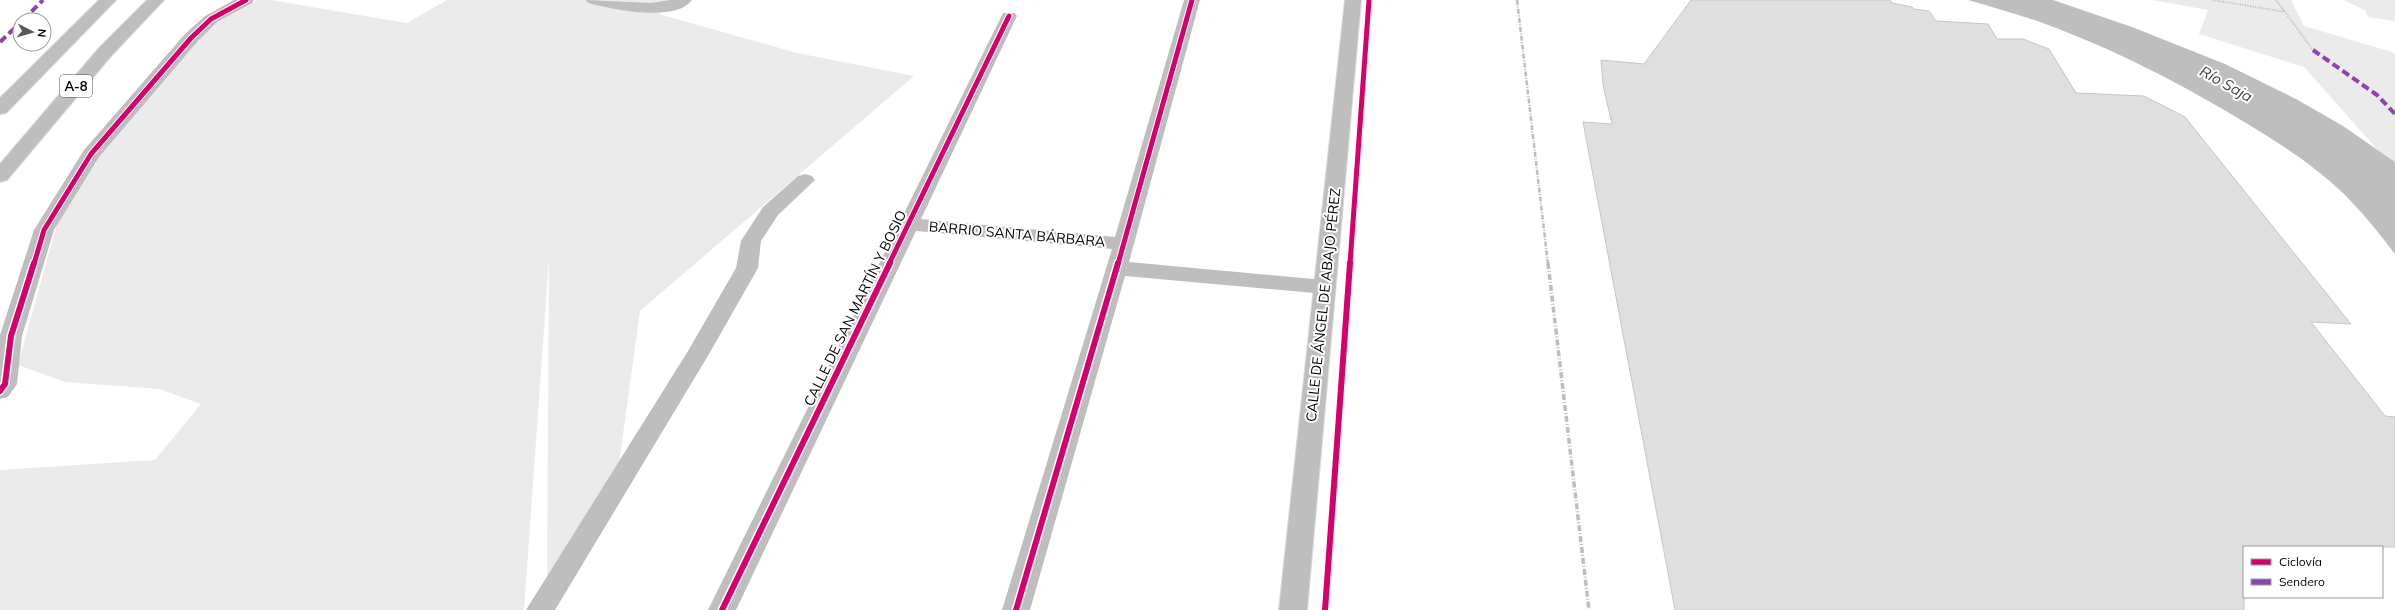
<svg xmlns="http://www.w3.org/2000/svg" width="2395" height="610" font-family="Mulish,sans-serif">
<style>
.green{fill:#ebebeb}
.water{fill:#bebebe}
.building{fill:#dfdfdf;stroke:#c6c6c6}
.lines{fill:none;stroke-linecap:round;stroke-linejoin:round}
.trunk-casing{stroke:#dbdbdb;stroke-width:2}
.motorway-casing{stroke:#dbdbdb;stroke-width:2}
.path{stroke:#b9b9b9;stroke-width:2;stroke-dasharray:1 1.5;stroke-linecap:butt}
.minor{fill:#bebebe;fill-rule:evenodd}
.trunk{fill:#bebebe;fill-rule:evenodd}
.motorway{fill:#bebebe;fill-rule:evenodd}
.rail-far1{stroke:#bebebe;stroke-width:2.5;stroke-dasharray:5 1.5 1 1.5;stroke-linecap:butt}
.rail{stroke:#bebebe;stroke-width:3.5;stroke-dasharray:6 2 1 2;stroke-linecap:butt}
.quiet{stroke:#8e44ad;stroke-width:4;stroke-dasharray:8 4;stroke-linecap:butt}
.cycleway-far1-casing{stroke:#fff;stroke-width:7}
.cycleway-casing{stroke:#fff;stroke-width:9}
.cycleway-far1{stroke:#d6006c;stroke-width:5}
.cycleway{stroke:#d6006c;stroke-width:6}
.labels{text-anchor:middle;stroke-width:4;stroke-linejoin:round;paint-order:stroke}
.shield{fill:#fff;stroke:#4c4c4c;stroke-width:1}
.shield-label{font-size:13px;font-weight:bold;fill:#000}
.street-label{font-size:14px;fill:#000;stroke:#fff}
.water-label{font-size:15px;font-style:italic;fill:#434343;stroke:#fff}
</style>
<rect width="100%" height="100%" fill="#fff"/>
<!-- green -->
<path class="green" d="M257 0H270L407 23 447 0H673L659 14 797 53 914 76 640 311 618 471 547 599 549 258 524 610H0V470L155 460 201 404 159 389 65 382 18 365 56 227 82 178 131 114 216 20Z
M2152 0H2291L2304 26 2395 53V165L2376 148 2304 67 2199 34 2208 10Z
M2343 0H2395V21L2368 17 2365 10Z"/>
<!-- water -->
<path class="water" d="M1968 0H2053L2132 27 2225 64 2296 99 2343 126 2395 162V254C2379 233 2363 213 2344 194 2315 166 2281 144 2246 123 2182 84 2112 48 2040 22 2016 14 1992 7 1968 0Z"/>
<!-- building -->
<path class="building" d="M1691 0H1890L1892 3 1912 7 1914 9 1929 11 1936 21 1988 24 1997 39H2023L2049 49 2076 93 2144 96 2185 117 2351 324 2311 322 2385 416 2395 417V547H2244V610H1675L1583 122 1612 124 1603 85 1601 60 1644 64Z"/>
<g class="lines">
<defs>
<path id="trunk" d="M1345 0H1361L1307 610H1279Z"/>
<path id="motorway" d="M99 0H116L6 113 0 114V98Z
M147 0H164L111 56 7 180 0 182V164L99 48Z"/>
</defs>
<!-- trunk casing -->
<use href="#trunk" class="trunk-casing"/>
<!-- motorway casing -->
<use href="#motorway" class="motorway-casing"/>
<!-- path -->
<path class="path" d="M2213 0 2285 12 2313 50
M2276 0 2285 12"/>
<!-- minor -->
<path class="minor" d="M234 0H254L252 3 217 22 197 42 99 157 54 230 22 336 17 384 8 397 0 399V335L34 230 84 150 185 34 205 16Z
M586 0 651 3 670 0H692C676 23 611 9 588 3Z
M1184 0H1200L1129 262 1325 280 1333 282 1336 287 1333 292 1325 294 1125 276 1030 610H1002L1112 249 916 231 736 610H708L1003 13H1015L1017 16 921 219 1115 237Z
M805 174 812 176 815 180 778 215 761 241 758 268 709 354 555 610H526L688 351 736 268 741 241 763 207 798 176Z"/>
<!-- trunk -->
<use href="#trunk" class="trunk"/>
<!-- motorway -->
<use href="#motorway" class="motorway"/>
<!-- rail-far1 -->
<path class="rail-far1" d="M1517 0 1548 264"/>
<!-- rail -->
<path class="rail" d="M1548 263 1589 610"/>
<!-- quiet -->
<path class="quiet" d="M23 20 43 0
M0 42 20 23
M2313 50 2377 95 2395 114"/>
<defs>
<path id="cycleway-far1" d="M34 264 44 230 91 154 191 38 211 19 246 0
M889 264 1009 16
M1118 264 1192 0
M1350 264 1369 0"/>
<path id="cycleway" d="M0 391 5 384 11 336 34 263
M722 610 890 263
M1016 610 1118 263
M1325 610 1350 263"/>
</defs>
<!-- cycleway-far1 casing -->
<use href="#cycleway-far1" class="cycleway-far1-casing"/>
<!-- cycleway casing -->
<use href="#cycleway" class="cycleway-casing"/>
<!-- cycleway-far1 -->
<use href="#cycleway-far1" class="cycleway-far1"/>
<!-- cycleway -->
<use href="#cycleway" class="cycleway"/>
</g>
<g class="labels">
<!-- shield labels -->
<rect class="shield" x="60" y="75" width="32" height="22" rx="3"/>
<g class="shield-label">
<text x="76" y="91">A-8</text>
</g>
<!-- street labels -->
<g class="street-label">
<text transform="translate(1017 234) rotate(5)" y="5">BARRIO SANTA BÁRBARA</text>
<text transform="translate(1323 305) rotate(-84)" y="5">CALLE DE ÁNGEL DE ABAJO PÉREZ</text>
<text transform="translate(855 308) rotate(-64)" y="5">CALLE DE SAN MARTÍN Y BOSIO</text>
</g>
<!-- water labels -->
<g class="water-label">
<text transform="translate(2226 84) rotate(29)" y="5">Río Saja</text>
</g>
</g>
<!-- legend -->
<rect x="2243" y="546" width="140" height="52" fill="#ffffff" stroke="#999999"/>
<rect x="2251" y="559" width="20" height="6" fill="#d6006c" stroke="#999999"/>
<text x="2279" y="566" font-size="12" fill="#000000">Ciclovía</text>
<rect x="2251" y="579" width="20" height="6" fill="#8e44ad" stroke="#999999"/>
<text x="2279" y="586" font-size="12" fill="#000000">Sendero</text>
<!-- north arrow -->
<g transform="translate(32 32) rotate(96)"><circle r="19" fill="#ffffff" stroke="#999999"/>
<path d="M0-3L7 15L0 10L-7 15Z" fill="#595959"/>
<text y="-6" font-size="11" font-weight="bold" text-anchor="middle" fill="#000000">N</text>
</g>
</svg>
